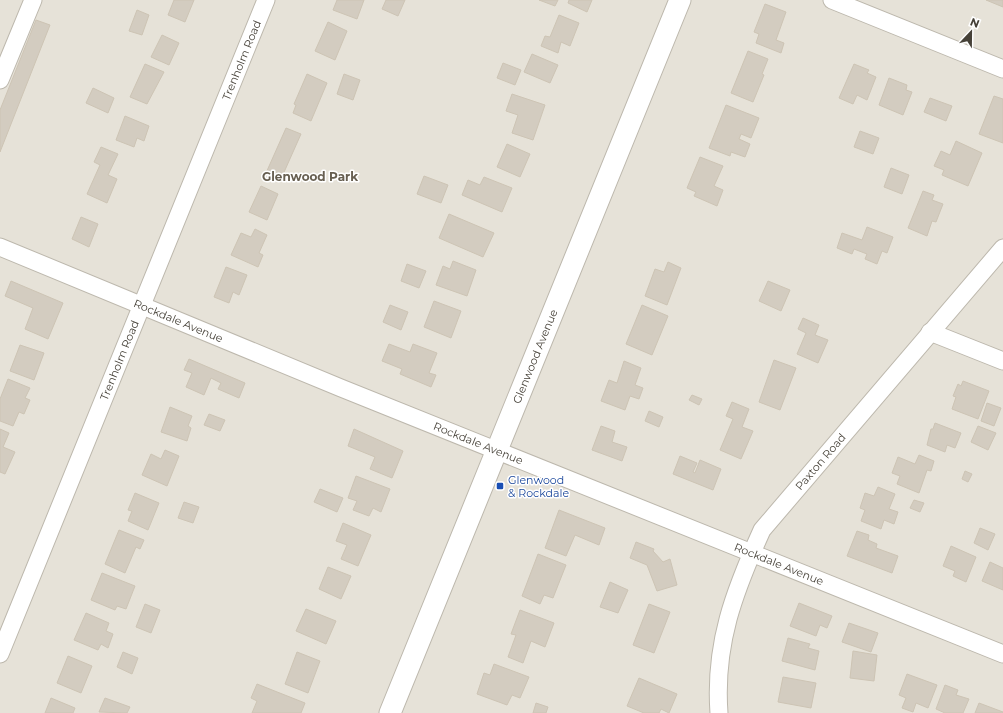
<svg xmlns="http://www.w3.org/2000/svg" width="1003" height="713" font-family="Montserrat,sans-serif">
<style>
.residential{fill:#e6e2d8}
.building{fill:#d3ccc0;stroke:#cdc4b4}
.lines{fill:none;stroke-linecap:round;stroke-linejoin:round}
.minor-casing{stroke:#bdb8ad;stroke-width:19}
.tertiary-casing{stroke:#bdb8ad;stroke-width:23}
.minor{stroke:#fff;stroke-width:17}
.tertiary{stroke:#fff;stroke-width:21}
.transit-dot{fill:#1a4fb4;stroke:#fff;stroke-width:1.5}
.labels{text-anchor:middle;stroke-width:3;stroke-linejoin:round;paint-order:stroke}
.street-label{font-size:11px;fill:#464138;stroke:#fff}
.transit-label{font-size:11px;fill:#164399;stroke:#fff;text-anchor:start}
.neighbourhood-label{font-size:12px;font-weight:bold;fill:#675f51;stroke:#fff}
</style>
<rect width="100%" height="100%" fill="#f3f0e9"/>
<!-- residential -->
<path class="residential" d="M0 0H1003V713H0Z"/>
<!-- building -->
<path class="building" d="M174 0H194L185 22 168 15Z
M337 0H364L357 19 333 10Z
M386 0H405L398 16 382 9Z
M539 0H558L555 6Z
M569 0H592L587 12 568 3Z
M986 0H1003V7Z
M765 4 786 12 776 40 784 43 781 53 756 43 759 34 754 32Z
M137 10 149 15 142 35 129 31Z
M559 15 579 23 570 46 561 42 558 53 541 46 545 36 550 37Z
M36 20 50 25 0 152V110Z
M328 22 347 31 335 60 315 51Z
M162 35 179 43 169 65 151 57Z
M748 51 768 59 762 74 764 75 753 102 731 93Z
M532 54 558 65 550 83 524 72Z
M503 63 521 70 515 85 497 78Z
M145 64 164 72 147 104 130 97Z
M854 64 869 70 867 73 876 77 867 100 857 95 853 104 839 98Z
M307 74 327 83 311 121 293 113 296 105 294 104Z
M344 74 360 80 353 100 337 94Z
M889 78 907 85 906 90 912 92 903 115 879 105Z
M93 88 114 98 108 113 86 103Z
M512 94 545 105 533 140 512 133 518 115 506 111Z
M994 96 1003 99V143L979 134Z
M930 98 952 106 946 121 924 112Z
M726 105 759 118 751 138 741 134 739 139 750 144 745 157 731 152 730 156 709 148Z
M125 116 149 126 144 141 137 138 134 147 116 140Z
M286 128 301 134 281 179 266 173Z
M860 131 879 138 873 154 854 147Z
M956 141 982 153 968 186 942 175 944 170 934 166 941 151 950 155Z
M507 144 530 154 520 177 497 167Z
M101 147 118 154 108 175 117 179 107 203 87 194 100 165 94 162Z
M700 157 723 166 714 186 723 190 717 206 694 196 696 192 687 188Z
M891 168 909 175 902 194 884 187Z
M424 176 448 185 441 203 417 194Z
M484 177 512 188 502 212 462 195 468 180 480 185Z
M261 186 278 194 267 220 249 212Z
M923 191 934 195 932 200 943 204 936 222 932 221 927 236 908 228Z
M449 214 494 233 483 257 439 238Z
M81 217 98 224 89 247 72 239Z
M867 227 893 237 887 253 882 251 877 264 865 259 867 254 854 249 852 254 837 248 842 233 862 240Z
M255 229 267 235 259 253 263 255 258 267 231 255 241 233 251 237Z
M453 261 476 270 467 296 436 285 443 266 450 269Z
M668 262 681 268 667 305 645 296 655 269 664 272Z
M407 264 426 271 419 288 401 281Z
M226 267 247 275 239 295 233 292 229 303 214 297Z
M11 281 63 303 48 339 25 329 33 308 5 296Z
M768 281 790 290 781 311 759 301Z
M434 301 461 311 451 338 424 327Z
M390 305 408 312 401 330 383 322Z
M642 305 668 316 652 355 626 344Z
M803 318 819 325 815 335 828 340 818 363 797 354 806 333 798 329Z
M389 344 410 352 413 344 437 353 429 373 436 375 431 387 400 374 402 369 382 361Z
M20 345 44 353 34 380 10 371Z
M189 359 245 383 239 398 218 389 221 383 211 378 204 395 186 387 192 373 184 370Z
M774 360 796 368 780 410 759 402Z
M624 361 641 368 635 385 643 388 639 399 630 396 625 410 601 401 609 380 617 383Z
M8 379 30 388 25 398 30 400 24 414 19 412 13 426 0 421V399Z
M963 381 989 391 978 419 952 409 956 397 953 396 958 384 961 386Z
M692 395 702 399 699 405 689 400Z
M732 402 749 409 742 427 753 431 741 459 720 450 733 419 726 416Z
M987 403 1001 408 994 426 981 421Z
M170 407 192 416 188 426 191 428 187 441 161 432Z
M649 411 663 417 659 427 645 421Z
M209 414 225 420 220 431 204 425Z
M935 423 961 433 955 448 947 445 945 452 927 445 931 429H933Z
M601 426 615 431 612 442 627 447 622 461 592 450Z
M978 426 996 433 988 450 971 442Z
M0 429 9 433 3 447 15 452 5 474 0 472Z
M354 429 403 451 392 478 370 469 375 457 348 446Z
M165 450 179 456 167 486 142 475 151 454 161 459Z
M919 455 934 461 931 471 927 470 919 493 897 484 900 476 892 473 898 457 915 464Z
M680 456 697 463 693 472 695 473 700 460 721 469 713 490 673 474Z
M965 471 972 474 968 482 962 479Z
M356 476 390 489 381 512 373 508 369 516 353 510 357 501 348 498Z
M878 487 895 494 889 509 898 512 894 524 884 520 881 529 861 521 865 510 860 508 865 493 874 496Z
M320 489 343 498 337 512 314 502Z
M135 493 159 503 148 530 128 521 132 511 128 510Z
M914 500 924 503 920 512 910 508Z
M184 502 199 507 193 523 178 518Z
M559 510 605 528 599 545 575 535 566 556 545 548Z
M343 523 371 535 358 566 341 559 347 545 336 541Z
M980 528 995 534 988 550 974 543Z
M119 530 144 540 140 549 136 547 125 573 105 564Z
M857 531 869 535 868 540 877 544 876 548 898 556 892 573 847 556Z
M636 542 654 549 653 551 663 562 670 559 677 585 657 591 647 565 630 558Z
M951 546 976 557 966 582 953 576 955 571 943 566Z
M538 554 566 565 553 598 544 595 540 604 522 596Z
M990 562 1003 568V590L982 581Z
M328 567 351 576 341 599 319 589Z
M102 573 135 586 126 609 117 606 115 610 91 600Z
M610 582 628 590 618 613 600 607Z
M799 603 832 616 827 628 820 625 816 636 790 626Z
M145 604 160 610 151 633 136 627Z
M649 604 670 612 654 653 633 645Z
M306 609 336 621 326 644 296 631Z
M520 610 554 623 545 647 531 641 523 663 508 657 516 635 511 634Z
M86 613 109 623 106 631 113 634 108 648 101 644 98 650 74 640Z
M849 623 878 633 871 652 842 642Z
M788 638 810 644 808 648 819 651 815 670 782 661Z
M853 651 877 655 874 681 850 678Z
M123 652 138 658 132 674 117 667Z
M297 652 320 661 308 693 285 684Z
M68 656 92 666 81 693 57 683Z
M494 664 529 677 520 698 512 695 507 705 477 694 484 673 490 675Z
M907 674 937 685 928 708 916 703 913 712 902 708 906 698 899 695Z
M783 677 816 683 811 708 778 702Z
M639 678 677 694 669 713 661 709 659 713H644L627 706Z
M257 684 305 703 301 713H252L257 701 251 698Z
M945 685 958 690 956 695 969 699 963 713H945L936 709Z
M51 698 75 708 73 713H45Z
M105 698 130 707 127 713 99 712Z
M536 703 548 707 546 713H533Z
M979 703 1003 712V713H975Z"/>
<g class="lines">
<defs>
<g id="minor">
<path d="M832 0 1003 69"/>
<path d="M0 80 33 0"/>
<path id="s1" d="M0 247 341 388 1003 654"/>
<path d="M930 332 1003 361"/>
<path id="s2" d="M0 654 266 0"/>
<path id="s3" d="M719 713C714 644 734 592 762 530L1003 248"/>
</g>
<g id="tertiary">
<path id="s4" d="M390 713 680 0"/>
</g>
</defs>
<!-- minor casing -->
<use href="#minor" class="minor-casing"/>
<!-- tertiary casing -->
<use href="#tertiary" class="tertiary-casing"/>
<!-- minor -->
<use href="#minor" class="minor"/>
<!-- tertiary -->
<use href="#tertiary" class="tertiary"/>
</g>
<!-- markers -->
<rect class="transit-dot" x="496" y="482" width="8" height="8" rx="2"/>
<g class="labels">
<!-- street labels -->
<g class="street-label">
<text dy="4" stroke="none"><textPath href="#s2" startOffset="641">Trenholm Road</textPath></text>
<text dy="4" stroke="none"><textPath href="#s1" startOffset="193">Rockdale Avenue</textPath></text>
<text dy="4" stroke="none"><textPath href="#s4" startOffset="385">Glenwood Avenue</textPath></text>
<text dy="4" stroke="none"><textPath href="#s2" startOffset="317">Trenholm Road</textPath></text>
<text dy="4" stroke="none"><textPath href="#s1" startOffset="517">Rockdale Avenue</textPath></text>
<text dy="4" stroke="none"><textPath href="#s3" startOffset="280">Paxton Road</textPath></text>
<text dy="4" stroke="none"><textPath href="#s1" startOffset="841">Rockdale Avenue</textPath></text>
</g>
<!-- transit labels -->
<g class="transit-label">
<text x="508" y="484">Glenwood<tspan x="508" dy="13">&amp; Rockdale</tspan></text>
</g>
<!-- neighbourhood labels -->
<g class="neighbourhood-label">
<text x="310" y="181">Glenwood Park</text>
</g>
</g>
<!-- north arrow -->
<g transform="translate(971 32) rotate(22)" stroke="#ffffff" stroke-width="3" paint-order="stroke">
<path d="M0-3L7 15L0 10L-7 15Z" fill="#464138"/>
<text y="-6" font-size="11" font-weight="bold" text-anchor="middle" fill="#464138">N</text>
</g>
</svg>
